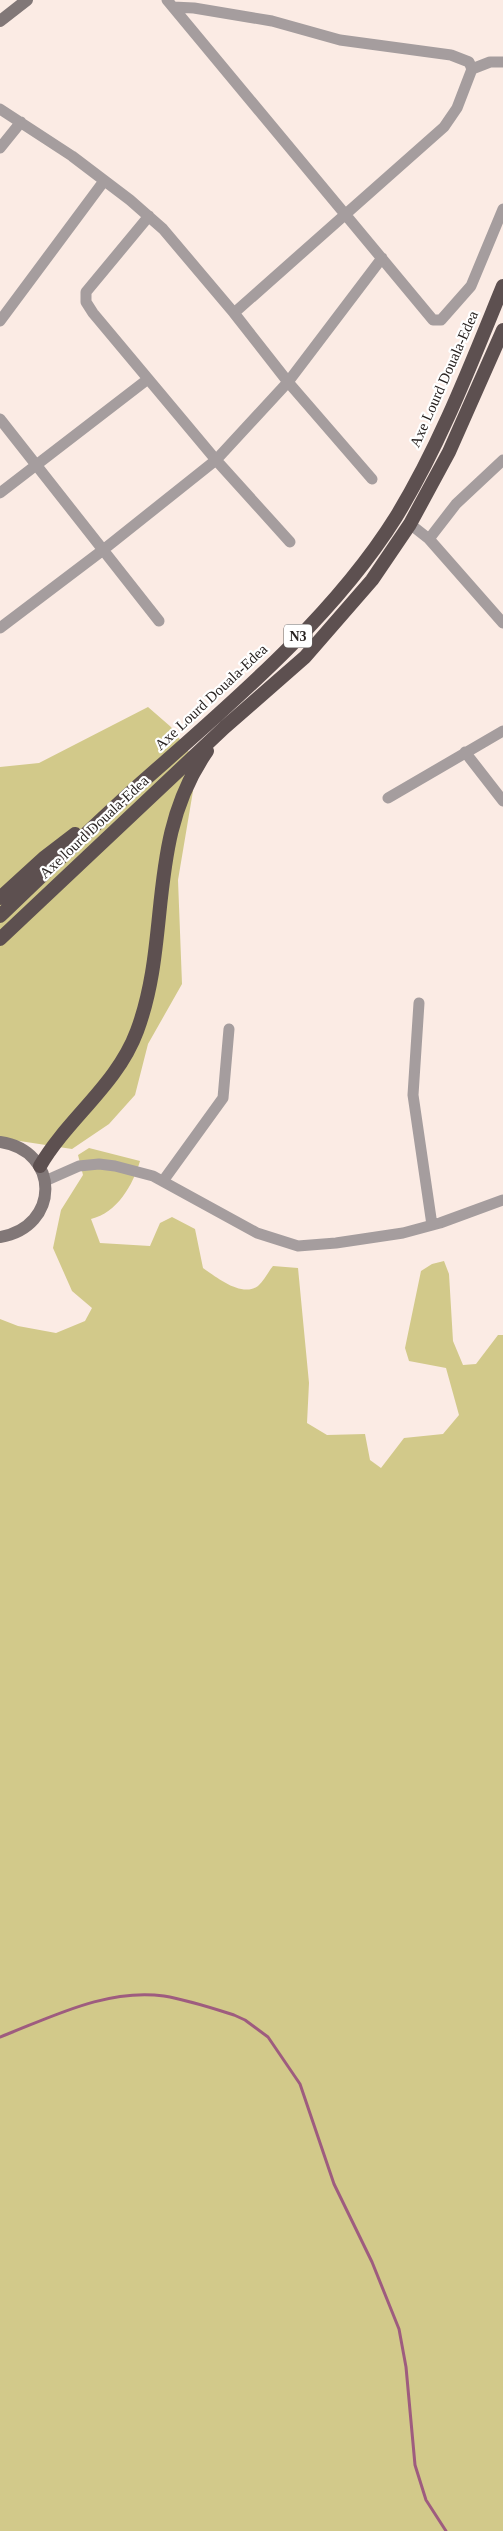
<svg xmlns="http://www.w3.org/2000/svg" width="503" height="2531" font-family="Georgia,serif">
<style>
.green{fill:#d2c98a}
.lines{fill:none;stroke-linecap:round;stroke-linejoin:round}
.stream{stroke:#9e5c7f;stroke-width:3}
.minor{stroke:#a59d9e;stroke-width:11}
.secondary{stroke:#817777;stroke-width:12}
.trunk{stroke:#5d5050;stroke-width:14}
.labels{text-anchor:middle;stroke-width:4.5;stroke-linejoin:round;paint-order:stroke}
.shield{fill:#fff;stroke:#686463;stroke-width:1}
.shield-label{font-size:14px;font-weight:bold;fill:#282220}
.street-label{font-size:15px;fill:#282220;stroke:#fff}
</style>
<rect width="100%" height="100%" fill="#fbebe4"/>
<!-- green -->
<path class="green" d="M148 707 171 727 199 766 186 789 193 791 178 880 182 984 148 1044 135 1095 109 1124 72 1149 0 1138V767L39 763Z
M89 1148 140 1161C133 1185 117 1213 91 1219L100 1243 150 1246 160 1223 172 1217 195 1229 203 1268C216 1277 242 1298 258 1286 264 1281 268 1272 273 1266L298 1268 309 1383 307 1423 327 1435 365 1434 370 1460 381 1468 404 1438 443 1434 459 1415 446 1368 409 1361 405 1348 421 1271 432 1264 444 1261 449 1274 453 1341 463 1365 476 1364 498 1335H503V2531H0V1319L18 1326 56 1333 85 1321 92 1308 72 1291 53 1248 61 1210 83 1175 78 1155Z"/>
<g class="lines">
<!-- stream -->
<path class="stream" d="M0 2037C52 2017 107 1988 164 1996 188 2000 212 2008 234 2015L245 2020 268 2037 300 2084 334 2184 372 2262 399 2329 406 2367 415 2465 426 2500 446 2531"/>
<!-- minor -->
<path class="minor" d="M167 0 433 320H441L471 286 503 209
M173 7 194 8 272 21 340 40 451 55 469 62 472 69
M0 109 72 156 130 200 163 229 234 313 288 382 372 479
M0 148 21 122
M149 216 86 292V302L93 313 216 460 290 542
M234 313 444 127 457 108 472 69 490 62H503
M0 321 104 181
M0 419 159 621
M0 493 148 379
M410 524 429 539 503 623
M429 539 456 504 503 460
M0 628 103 550 216 460 288 382 382 258
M465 752 503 801
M388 798 503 731
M419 1003 413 1095 432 1225
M45 1181 79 1166 99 1164 115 1166 153 1176 257 1233 298 1246 336 1243 403 1233 440 1223 503 1200
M163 1181 223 1098 229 1029"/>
<!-- secondary -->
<path class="secondary" d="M0 21 27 0
M0 1142C61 1151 60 1227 0 1237"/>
<!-- trunk -->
<path class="trunk" d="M0 898 45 857 75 834
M0 916C47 871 93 826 141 783 229 705 333 618 396 517 440 445 471 364 503 286
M0 939 225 727 305 657 372 580 410 524 449 452 503 330
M40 1166C68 1118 117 1085 137 1031 172 937 145 840 207 751"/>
</g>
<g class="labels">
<!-- shield labels -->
<rect class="shield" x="284" y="624.5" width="28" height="23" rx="4"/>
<g class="shield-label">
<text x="298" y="641">N3</text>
</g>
<!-- street labels -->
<g class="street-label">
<text transform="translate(444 379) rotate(-66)" y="5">Axe Lourd Douala-Edea</text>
<text transform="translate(211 697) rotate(-43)" y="5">Axe Lourd Douala-Edea</text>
<text transform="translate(94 827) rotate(-43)" y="5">Axe lourd Douala-Edea</text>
</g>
</g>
</svg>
